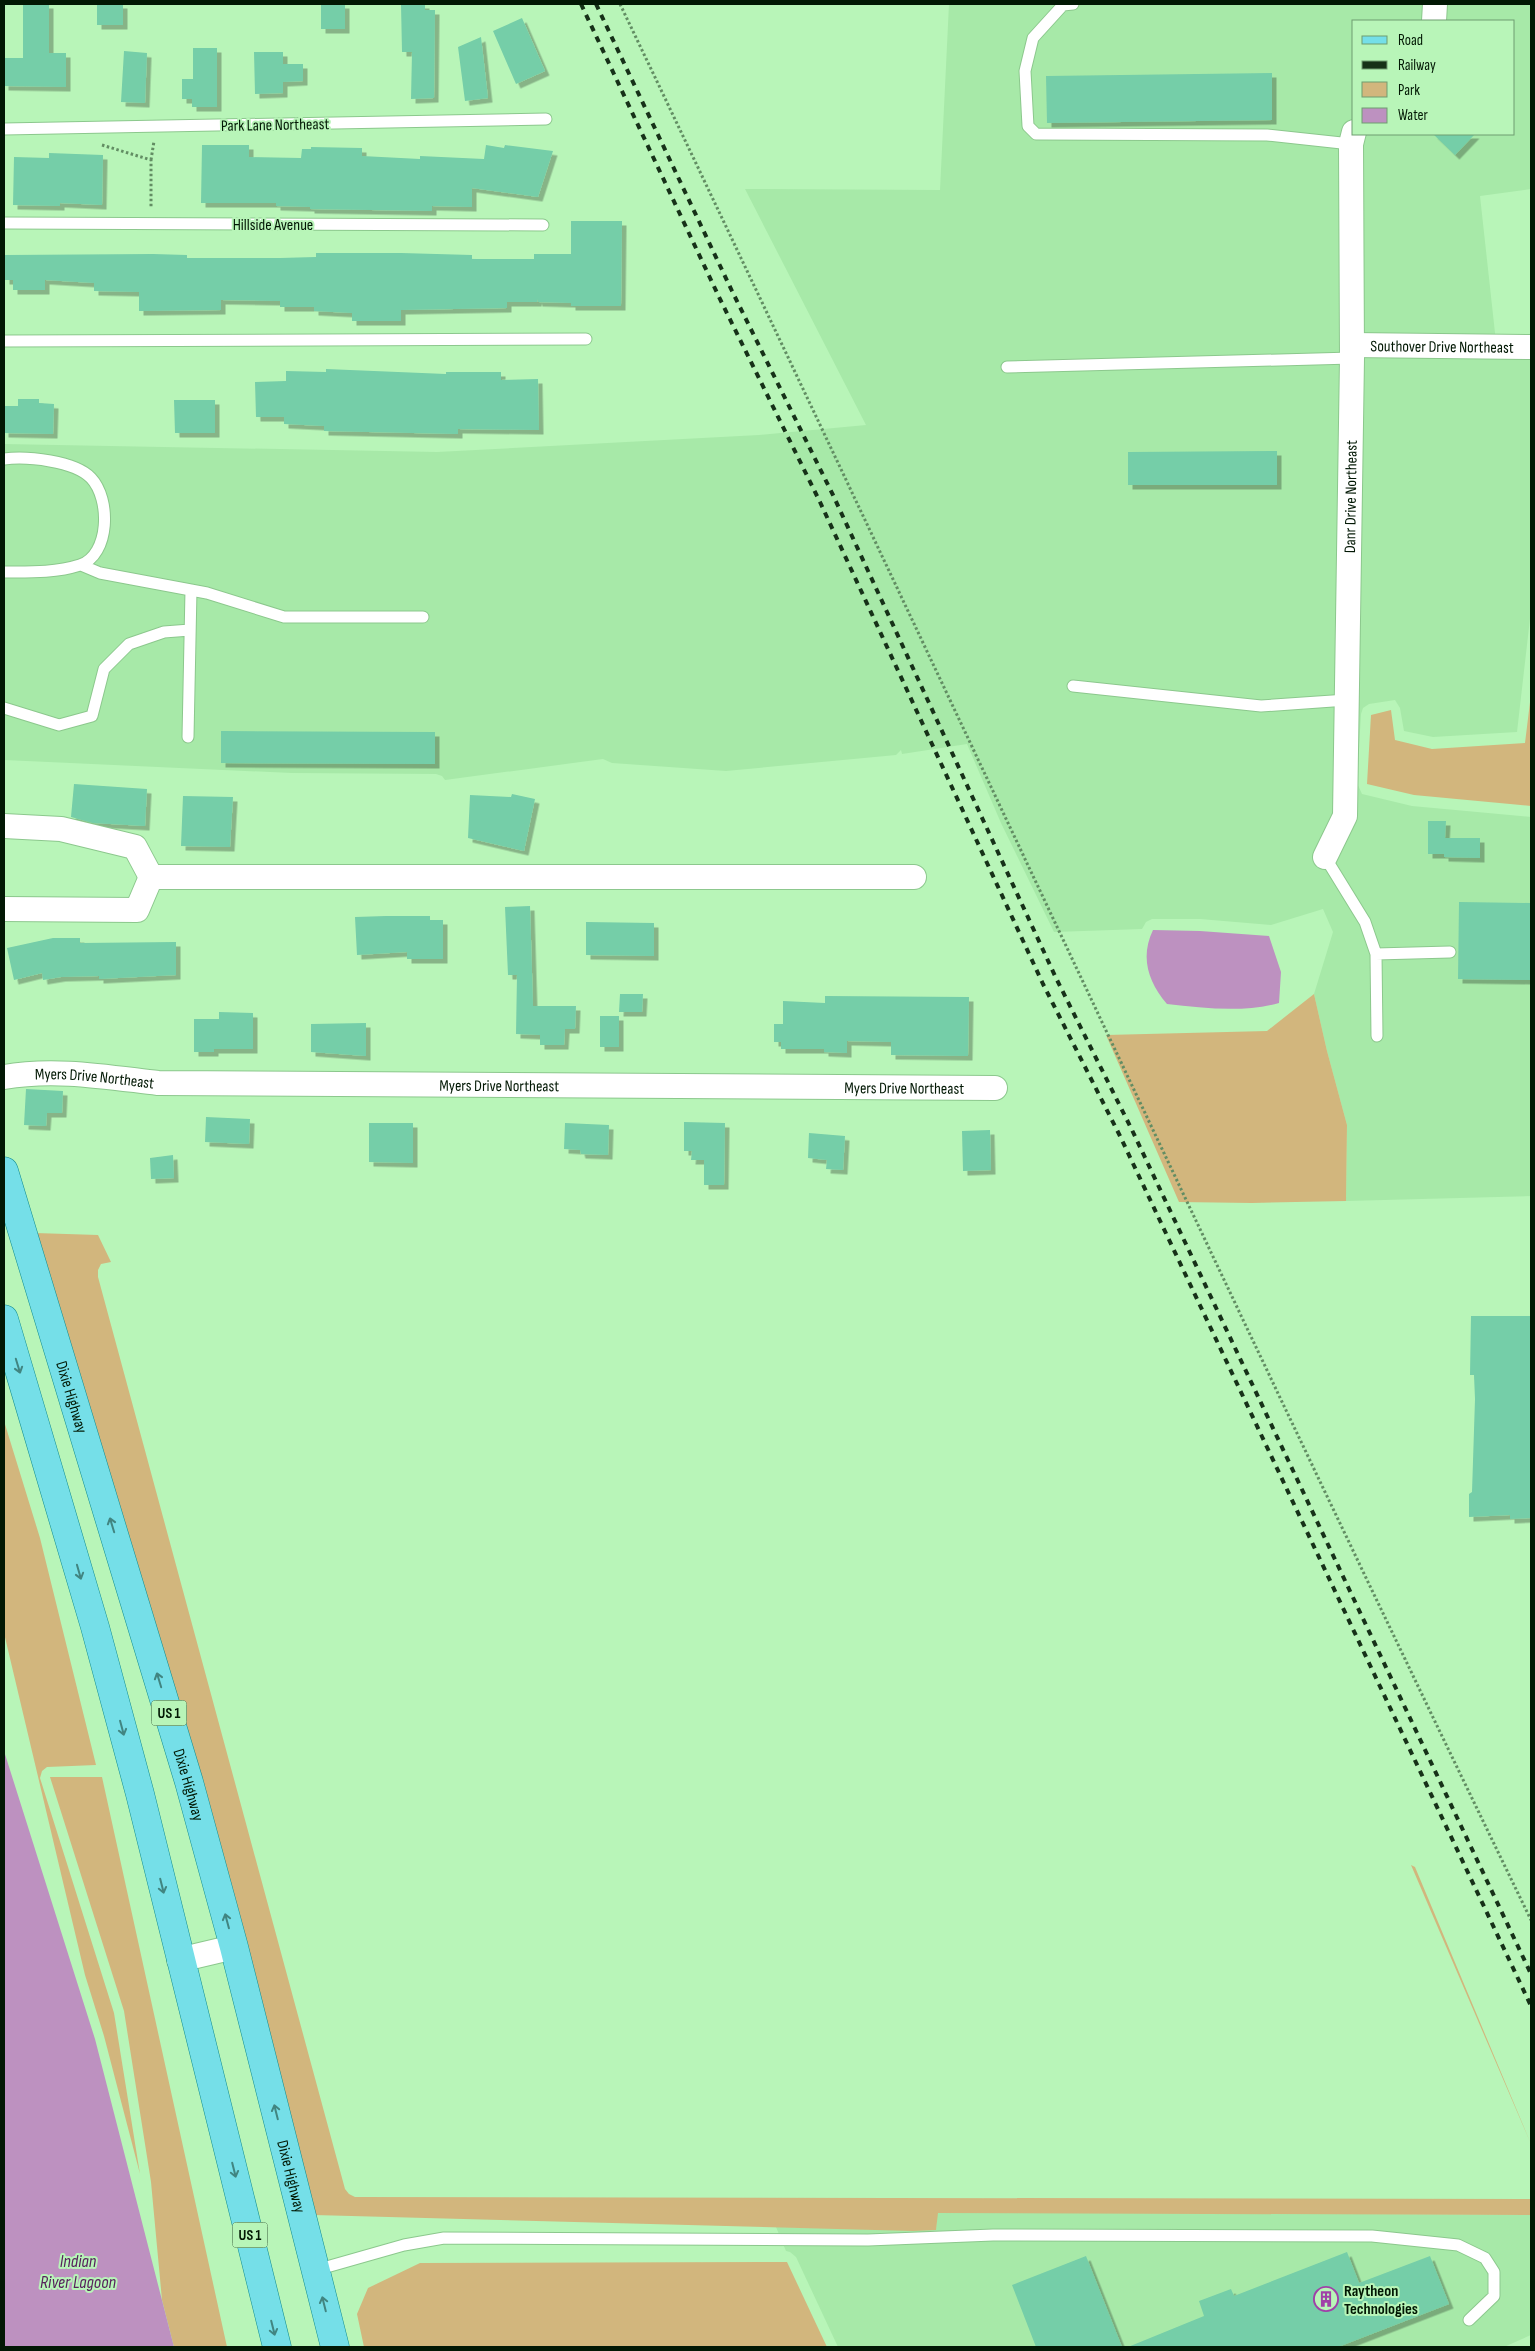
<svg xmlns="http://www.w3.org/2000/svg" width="1535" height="2351" font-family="'Sofia Sans Condensed',sans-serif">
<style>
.built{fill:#a7e9a8;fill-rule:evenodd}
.green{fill:#d2b67d}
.water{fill:#bd91c0}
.building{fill:#75cea8;filter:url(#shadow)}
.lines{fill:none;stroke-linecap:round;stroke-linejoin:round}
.lane-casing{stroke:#8cc88d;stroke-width:13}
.street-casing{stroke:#8cc88d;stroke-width:26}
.primary-casing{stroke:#118b8e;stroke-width:29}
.path{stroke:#628d63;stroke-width:3;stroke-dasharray:2.5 2.5;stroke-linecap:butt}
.lane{stroke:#fff;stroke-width:11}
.street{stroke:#fff;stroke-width:24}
.primary{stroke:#75dfe8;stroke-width:28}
.rail{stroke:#163118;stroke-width:4;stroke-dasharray:6 6;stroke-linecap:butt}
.oneway{stroke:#418581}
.labels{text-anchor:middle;stroke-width:4;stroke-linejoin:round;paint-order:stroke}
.shield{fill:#b8f5b8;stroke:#395a3a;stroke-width:1}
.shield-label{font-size:15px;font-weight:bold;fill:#021804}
.street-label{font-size:16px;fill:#021804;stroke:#b8f5b8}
.poi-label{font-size:16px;font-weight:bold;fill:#021804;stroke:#b8f5b8;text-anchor:start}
.water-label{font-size:18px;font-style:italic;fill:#57215c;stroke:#b8f5b8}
</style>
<defs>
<filter id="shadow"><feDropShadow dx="4.5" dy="4.5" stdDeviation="0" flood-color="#0004"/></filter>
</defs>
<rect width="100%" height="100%" fill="#b8f5b8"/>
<!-- built -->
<path class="built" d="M949 4H1531V189L1480 196 1496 342 1531 340V610L1517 732 1433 737 1404 731 1400 708 1395 700 1369 704 1363 708 1361 714 1357 783 1362 794 1412 806 1531 817V1196L1346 1201 1347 1125 1327 1051 1314 994 1333 932 1323 909 1271 925 1200 919H1152L1146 922 1142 929 1054 932 1001 823 967 744 902 754 901 750 896 755 726 771 612 763 603 759 445 780 442 776 436 774 292 773 4 760V444L437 452 759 435 866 425 745 189 940 190ZM1354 21H1514V134H1354Z
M1030 2212 1531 2215V2335L1504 2347H838L796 2257 790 2252 786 2251 776 2227 936 2230 937 2213Z"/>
<!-- green -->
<path class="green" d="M1531 694V806L1414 795 1367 784 1371 715 1391 710 1395 740 1432 749 1525 743Z
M1314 994 1327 1051 1347 1125 1346 1201 1252 1203 1179 1202 1106 1035 1267 1031Z
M35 1233 98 1235 111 1262 101 1264 98 1270V1277L345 2189 349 2194 355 2197 1531 2199V2215L938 2213 936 2230 913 2231 314 2215Z
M4 1421 40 1538 96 1765 47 1767 42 1771 40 1778 114 2013 140 2174 104 2036 85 1975 4 1633Z
M50 1777H102L227 2347H174L162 2300 151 2182 124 2011Z
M1411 1865 1415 1867 1531 2144Z
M787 2262 827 2347H364L357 2314 368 2288 420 2263Z"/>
<!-- water -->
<path class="water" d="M1153 930 1200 931 1269 936 1281 972 1279 1003C1243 1013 1204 1008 1167 1004 1148 982 1140 957 1153 930Z
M4 1751 95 2039 174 2347H4Z"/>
<!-- building -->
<path class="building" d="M23 4H49V53H66V87L4 86V58H23Z
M97 4H123V25H97Z
M321 4H345V29H321Z
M401 4H425V10H435L434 98 411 99 412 52H402Z
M522 18 545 71 516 84 493 31Z
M481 37 488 98 465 101 458 47Z
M193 48H217V107H192V99H182V79H193Z
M124 51 147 53 145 103 121 102Z
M254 52H283V64H303V81L283 82V93L255 94Z
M1272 73V120L1047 123 1046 76Z
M1433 134H1475L1455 155Z
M202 145H249V157L301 158 302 149H311V147L362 148V156L420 159V156L484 159 486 145 504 148 505 145 553 151 538 197 472 188V207L432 206V211L310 209V207L276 206V203H201Z
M49 153 103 155 102 205 60 203V206L13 205 14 157 49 158Z
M571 221H622L621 306H571V303L538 302 537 299V302H507V308L401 310V321H352V313L314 311V307H280V301L221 300V310L139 311V292L94 291V283L45 280V290H13V280H5V255L153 254 187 255V258H280L316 257V253H401L472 255V259H534V254H571Z
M326 369 446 374V372H501V380L538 379 539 430 458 429V434L324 431V426L284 424V417H256L255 382 286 381V371L326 372Z
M18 399H39V403L54 404 53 434 4 433V406H18Z
M174 400H215V433H175Z
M1277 451V485H1128V452Z
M221 731 435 732V764L221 763Z
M74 784 147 789 145 826 93 823 71 817Z
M512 794 535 799 524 851 468 838 470 795 511 797Z
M183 796 233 797 230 847 181 846Z
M1428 821H1446L1445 838H1480V858L1444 857V854H1428Z
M1459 902 1531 903V980L1458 979Z
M530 906 533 1006H576L575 1029H565L564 1045H540V1035L516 1034 517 975H508L505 907Z
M386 916H430V920H443V959H407V952L357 955 355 917Z
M586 922 654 923V956L586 955Z
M53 938H80V943L176 942V975L99 979V976L61 977 43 980 42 973 14 980 7 948Z
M620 994H643L642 1012H619Z
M825 996 969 997 968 1056 891 1055V1042L847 1041V1053L824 1052V1049H781V1042H774V1024H783V1001L825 1003Z
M219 1012 253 1013V1049H214V1052H194V1019H219Z
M600 1016H619V1047H600Z
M366 1023V1056L311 1052V1024Z
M26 1089 63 1091 62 1113H47L46 1126 24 1125Z
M206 1117 250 1119 249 1144 205 1142Z
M684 1122 725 1123 724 1185H704V1160H691L692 1151H684Z
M369 1123H413V1163L369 1162Z
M565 1123 609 1125 608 1155 581 1154 580 1150 564 1149Z
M990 1130 991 1170 963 1171 962 1131Z
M809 1133 845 1136 843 1170 826 1169 827 1160 808 1158Z
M173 1155 174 1178 151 1179 150 1158Z
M1471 1316H1531V1518L1510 1519V1515L1469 1517V1494L1472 1492 1475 1399 1474 1375H1470Z
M1347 2252 1359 2283 1430 2256 1449 2304 1338 2347H1128L1204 2316 1199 2301 1231 2289 1234 2296Z
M1086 2256 1122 2347H1036L1012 2285Z"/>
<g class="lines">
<defs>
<path id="lane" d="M1073 4 1063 5 1033 38 1025 71 1028 126 1036 134 1267 135 1351 144
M4 129 546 119
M4 223 543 225
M4 341 586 339
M1007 367 1352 358
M4 459C27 456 75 461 91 478 111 499 110 555 80 565 55 573 29 572 4 572
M81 565 100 573 207 593 284 617H423
M1073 686 1261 706 1347 700
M4 708 59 725 92 716 104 669 129 644 164 632 190 630
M188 737 191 590
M1325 857 1365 922 1376 954 1377 1036
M1376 954 1450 952
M316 2270 404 2245 444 2238 868 2240 993 2235 1372 2236 1458 2245 1485 2258 1494 2272V2296L1469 2320"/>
<g id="street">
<path d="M1434 21 1435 4"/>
<path id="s1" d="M1352 345 1531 347"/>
<path d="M4 826 61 829 135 847 151 877"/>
<path id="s2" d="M1325 857 1345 816 1352 358 1351 144 1354 132"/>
<path d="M4 909 137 910 151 877H914"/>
<path id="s3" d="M4 1077C55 1068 106 1077 158 1083L995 1088"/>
<path d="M179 1960 234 1947"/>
</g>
<g id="primary">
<path id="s4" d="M4 1171 189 1782 234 1947 335 2347"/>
<path d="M4 1319 95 1627 140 1794 277 2347"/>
</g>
</defs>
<!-- lane casing -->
<use href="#lane" class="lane-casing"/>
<!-- street casing -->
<use href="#street" class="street-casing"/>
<!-- primary casing -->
<use href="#primary" class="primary-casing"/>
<!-- path -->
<path class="path" d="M620 4C925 642 1222 1284 1531 1920
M102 145 151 160V208
M151 160 154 141"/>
<!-- lane -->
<use href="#lane" class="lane"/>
<!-- street -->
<use href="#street" class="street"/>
<!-- primary -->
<use href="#primary" class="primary"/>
<!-- rail -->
<path class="rail" d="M581 4 719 297 820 502 1043 984 1120 1136 1531 2006
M596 4 732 291 833 495 1056 978 1132 1130 1531 1974"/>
</g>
<!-- one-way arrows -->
<defs><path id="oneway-shaft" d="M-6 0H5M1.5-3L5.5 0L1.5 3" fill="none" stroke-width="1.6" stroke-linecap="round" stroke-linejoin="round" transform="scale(1.25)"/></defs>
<g class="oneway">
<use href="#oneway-shaft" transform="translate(18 1366) rotate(73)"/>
<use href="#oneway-shaft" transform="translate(112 1525) rotate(-107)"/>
<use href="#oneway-shaft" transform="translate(79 1572) rotate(74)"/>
<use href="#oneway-shaft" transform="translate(159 1680) rotate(-107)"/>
<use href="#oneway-shaft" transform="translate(122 1728) rotate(75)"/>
<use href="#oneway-shaft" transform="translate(162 1886) rotate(76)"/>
<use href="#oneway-shaft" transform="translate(227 1921) rotate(-105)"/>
<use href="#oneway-shaft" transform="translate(276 2112) rotate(-104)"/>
<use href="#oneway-shaft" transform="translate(234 2170) rotate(76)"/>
<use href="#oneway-shaft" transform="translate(324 2304) rotate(-104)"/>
<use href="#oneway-shaft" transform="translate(273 2328) rotate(76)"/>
</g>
<!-- icons -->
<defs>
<symbol id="building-ring" viewBox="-11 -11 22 22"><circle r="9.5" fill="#b8f5b8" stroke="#a040a8" stroke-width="1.5"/><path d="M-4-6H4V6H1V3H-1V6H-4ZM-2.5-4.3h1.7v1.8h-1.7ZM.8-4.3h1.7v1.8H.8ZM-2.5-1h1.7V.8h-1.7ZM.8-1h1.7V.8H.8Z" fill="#a040a8"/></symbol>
</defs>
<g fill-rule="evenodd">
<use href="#building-ring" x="1312" y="2285" width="28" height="28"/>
</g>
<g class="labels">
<!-- shield labels -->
<g class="shield">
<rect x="151.5" y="1700.5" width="35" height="25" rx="4"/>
<rect x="232.5" y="2222.5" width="35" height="25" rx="4"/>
</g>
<g class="shield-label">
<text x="169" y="1718">US 1</text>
<text x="250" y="2240">US 1</text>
</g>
<!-- street labels -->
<g class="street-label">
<text transform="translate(275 124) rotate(-1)" y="6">Park Lane Northeast</text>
<text x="273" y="230">Hillside Avenue</text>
<text dy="6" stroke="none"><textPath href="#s1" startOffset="90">Southover Drive Northeast</textPath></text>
<text dy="6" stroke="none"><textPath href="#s2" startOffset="365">Danr Drive Northeast</textPath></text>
<text dy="6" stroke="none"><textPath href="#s3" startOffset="91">Myers Drive Northeast</textPath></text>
<text dy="6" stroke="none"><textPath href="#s3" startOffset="496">Myers Drive Northeast</textPath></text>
<text dy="6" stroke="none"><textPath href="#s3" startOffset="901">Myers Drive Northeast</textPath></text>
<text dy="6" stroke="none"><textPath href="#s4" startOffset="236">Dixie Highway</textPath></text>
<text dy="6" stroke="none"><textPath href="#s4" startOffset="641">Dixie Highway</textPath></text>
<text dy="6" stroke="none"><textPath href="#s4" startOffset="1046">Dixie Highway</textPath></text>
</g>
<!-- poi labels -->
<g class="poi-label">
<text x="1344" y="2296">Raytheon<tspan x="1344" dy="18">Technologies</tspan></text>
</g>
<!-- water labels -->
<g class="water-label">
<text x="78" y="2267">Indian<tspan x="78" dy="21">River Lagoon</tspan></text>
</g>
</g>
<!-- border -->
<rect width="1535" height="2351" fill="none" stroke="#021804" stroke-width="10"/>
<!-- legend -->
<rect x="1352" y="20" width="162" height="115" fill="#b8f5b8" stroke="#6f9d70"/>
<rect x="1362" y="36" width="25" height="8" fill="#75dfe8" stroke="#6f9d70"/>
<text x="1398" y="45" font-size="15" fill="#021804">Road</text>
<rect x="1362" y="61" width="25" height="8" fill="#163118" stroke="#6f9d70"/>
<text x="1398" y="70" font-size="15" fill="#021804">Railway</text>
<rect x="1362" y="82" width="25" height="15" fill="#d2b67d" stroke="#6f9d70"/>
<text x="1398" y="95" font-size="15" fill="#021804">Park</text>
<rect x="1362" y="108" width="25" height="15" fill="#bd91c0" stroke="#6f9d70"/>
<text x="1398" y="120" font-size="15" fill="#021804">Water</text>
</svg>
